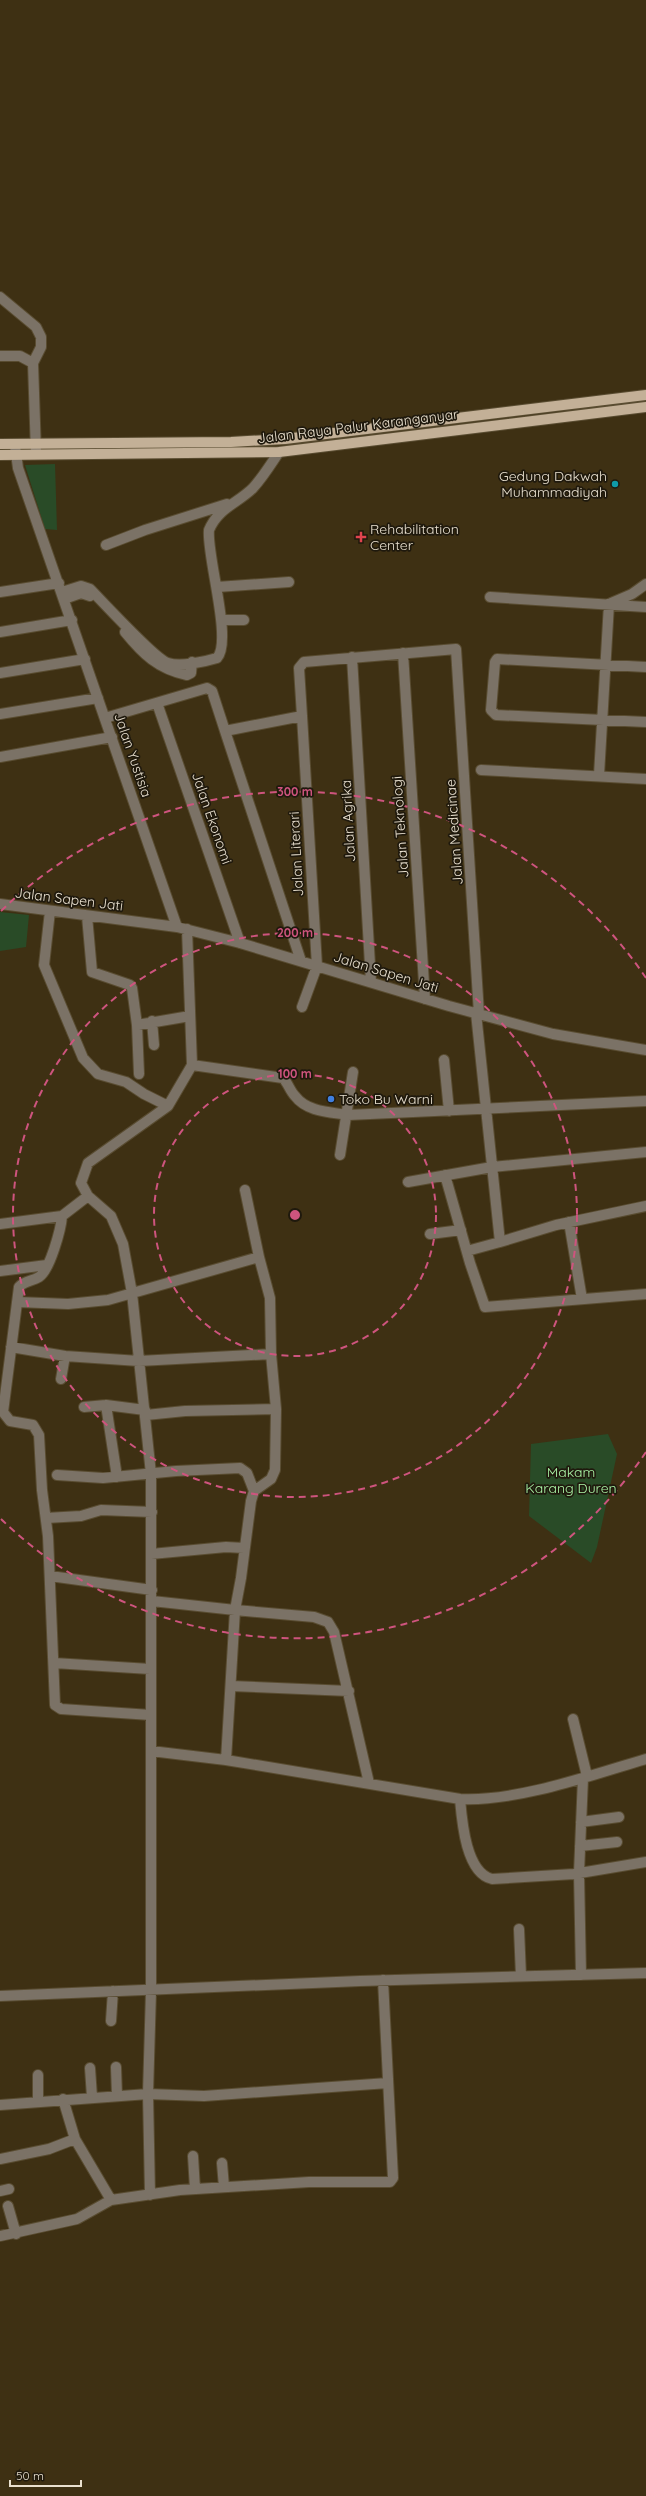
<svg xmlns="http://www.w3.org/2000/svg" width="646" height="2496" font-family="Quicksand,sans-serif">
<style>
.green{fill:#294b27}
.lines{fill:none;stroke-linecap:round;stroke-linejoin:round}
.minor-casing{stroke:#594c31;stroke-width:12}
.major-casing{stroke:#594c31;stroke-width:12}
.minor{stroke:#7b7266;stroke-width:10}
.major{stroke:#c3b097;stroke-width:10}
.ring{fill:none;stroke:#ce547e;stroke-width:2;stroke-dasharray:7 5}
.culture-dot{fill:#0f9aa8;stroke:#1f190d;stroke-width:1.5}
.health-dot{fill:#e0444e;stroke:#1f190d;stroke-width:1.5}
.shop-dot{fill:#3f7fe0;stroke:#1f190d;stroke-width:1.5}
.labels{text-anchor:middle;stroke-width:3.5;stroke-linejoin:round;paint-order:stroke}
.street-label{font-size:14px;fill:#e9e0cf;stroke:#1f190d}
.poi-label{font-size:14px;fill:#e9e0cf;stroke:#1f190d;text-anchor:start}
.park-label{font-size:14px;fill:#aaf4a6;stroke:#1f190d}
.centre{fill:#ce547e;stroke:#1f190d;stroke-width:2}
.ring-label{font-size:12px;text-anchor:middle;font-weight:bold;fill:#ce547e;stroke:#1f190d;stroke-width:3.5;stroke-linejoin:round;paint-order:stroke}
</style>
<rect width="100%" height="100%" fill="#3e3013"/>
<!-- green -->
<path class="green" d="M55 464 57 530 45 529 25 465Z
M0 912 29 915 26 947 0 951Z
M608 1434 617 1454 597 1547 591 1563 529 1516 531 1444Z"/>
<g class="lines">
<defs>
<path id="minor" d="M0 297 36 327 41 337V347L33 363 36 453
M0 356H20L33 363
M15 446 18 468 177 927
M106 545 145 530 227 504
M217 587 289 582
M0 592 59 583
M62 592 81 586 90 589C103 602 155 659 168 663 180 667 204 662 217 658 233 641 206 554 209 530 218 508 238 503 253 488 263 477 271 464 279 452
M490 597 646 607
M64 599 81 593 90 596
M611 603 632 594 646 584
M221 620H244
M0 632 72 620
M125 632C143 654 158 669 187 675L191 673 192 662
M403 653 425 999
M352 657 371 982
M646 667 497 659 495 662 491 710 496 715 646 722
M0 673 85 659
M157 703 240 943
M0 714 98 698
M105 718 207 688 212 691 225 731 302 716 299 668 304 662 456 649 479 1014
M225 731 301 961
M0 757 112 737
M481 770 646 779
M599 775 609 604
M0 904 177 927 240 943 449 1006 553 1034 646 1050
M50 911 44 965 83 1058 98 1074 126 1082 144 1094 168 1106
M87 916 92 972 130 985 132 988 137 1025 139 1074
M302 1007 317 966 302 716
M476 1013 500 1242 556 1225 646 1206
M152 1021 154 1045
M137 1025 190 1016
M444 1060 449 1111
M192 1065 283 1078C288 1083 290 1091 295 1096 307 1112 330 1112 348 1115L646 1101
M340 1155 353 1072
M445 1175 470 1263 485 1307 646 1294
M408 1182 492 1167 646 1152
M88 1196 81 1183 88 1163 168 1106 192 1065 187 929
M62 1216C61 1229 50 1270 39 1277 33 1281 24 1281 19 1287L3 1412 10 1421 33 1425 39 1435 42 1490 48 1536 55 1705 61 1709 151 1715
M569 1222 582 1299
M0 1224 62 1216 88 1196 111 1216 123 1244 132 1293 151 1474V1991L148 2094 0 2105
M430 1234 461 1230
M467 1251 500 1242
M0 1271 47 1265
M17 1302 68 1304 108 1300 259 1257
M11 1347 65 1356 139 1361 271 1354
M61 1379 65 1356
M106 1405 117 1477
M84 1407 106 1405 145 1410
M146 1415 185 1411 276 1409
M57 1475 103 1478 176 1471 240 1468 247 1473 254 1491
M46 1518 81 1516 101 1510 152 1512
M151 1554 226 1547 244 1548
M50 1576 152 1590
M152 1601 235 1610 314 1617 328 1622 334 1632 369 1783
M54 1663 150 1669
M231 1686 349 1691
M573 1719 587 1776
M151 1751 226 1760 460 1799C516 1802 592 1775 646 1759
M226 1760 235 1610 241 1578 251 1501 254 1491 271 1479 275 1470 276 1409 271 1354 270 1298 259 1257 245 1190
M460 1799C462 1822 466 1873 492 1879L574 1874 646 1862
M581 1822 619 1817
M580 1846 617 1842
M519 1929 521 1976
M581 1975 579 1873 583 1778
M0 1996 360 1981 646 1973
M111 2021 113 1991
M116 2067 117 2096
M90 2068 92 2097
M38 2075V2101
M63 2099 75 2139 111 2200
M193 2156 195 2189
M0 2159 49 2149 75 2139
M222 2163 224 2187
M0 2191 9 2189
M150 2195 148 2094 204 2096 388 2083
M8 2206 16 2234
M0 2236 77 2219 111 2200 180 2190 309 2182H390L393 2178 383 1980"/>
<path id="major" d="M0 444 231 442 285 439 646 395
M0 455 279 452 646 407"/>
</defs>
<!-- minor casing -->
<use href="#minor" class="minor-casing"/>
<!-- major casing -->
<use href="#major" class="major-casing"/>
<!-- minor -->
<use href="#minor" class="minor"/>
<!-- major -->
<use href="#major" class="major"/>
</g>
<!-- distance rings -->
<g class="ring">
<circle cx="295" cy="1215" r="141"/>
<circle cx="295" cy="1215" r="282"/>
<path d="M646 1452A423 423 0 0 1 1 1519M1 911A423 423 0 0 1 646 978"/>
</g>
<!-- markers -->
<circle class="culture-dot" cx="615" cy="484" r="4"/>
<path class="health-dot" d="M359 531h4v4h4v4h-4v4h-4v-4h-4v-4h4z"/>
<circle class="shop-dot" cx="331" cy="1099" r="4"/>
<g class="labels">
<!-- street labels -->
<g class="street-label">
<text transform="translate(358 426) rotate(-7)" y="5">Jalan Raya Palur Karanganyar</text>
<text transform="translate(133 755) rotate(71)" y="5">Jalan Yustisia</text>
<text transform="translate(212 818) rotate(71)" y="5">Jalan Ekonomi</text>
<text transform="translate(348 821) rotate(-93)" y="5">Jalan Agrika</text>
<text transform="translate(400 827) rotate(-94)" y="5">Jalan Teknologi</text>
<text transform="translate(454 832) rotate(-94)" y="5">Jalan Medicinae</text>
<text transform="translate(296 854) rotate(-93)" y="5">Jalan Literari</text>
<text transform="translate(69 899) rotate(7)" y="5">Jalan Sapen Jati</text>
<text transform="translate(386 972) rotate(17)" y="5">Jalan Sapen Jati</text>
</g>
<!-- poi labels -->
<g class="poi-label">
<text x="607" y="481" text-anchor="end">Gedung Dakwah<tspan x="607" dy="16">Muhammadiyah</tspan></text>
<text x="370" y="534">Rehabilitation<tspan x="370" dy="16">Center</tspan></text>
<text x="339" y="1104">Toko Bu Warni</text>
</g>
<!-- park labels -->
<g class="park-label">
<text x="571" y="1477">Makam<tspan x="571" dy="16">Karang Duren</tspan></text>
</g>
</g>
<circle cx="295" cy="1215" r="6" class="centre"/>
<g class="ring-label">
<text x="295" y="796">300 m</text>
<text x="295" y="937">200 m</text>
<text x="295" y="1078">100 m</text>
</g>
<!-- scale -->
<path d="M10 2480v6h71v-6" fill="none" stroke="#e9e0cf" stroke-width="2"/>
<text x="16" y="2480" font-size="12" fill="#e9e0cf" stroke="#1f190d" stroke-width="3" paint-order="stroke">50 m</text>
</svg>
